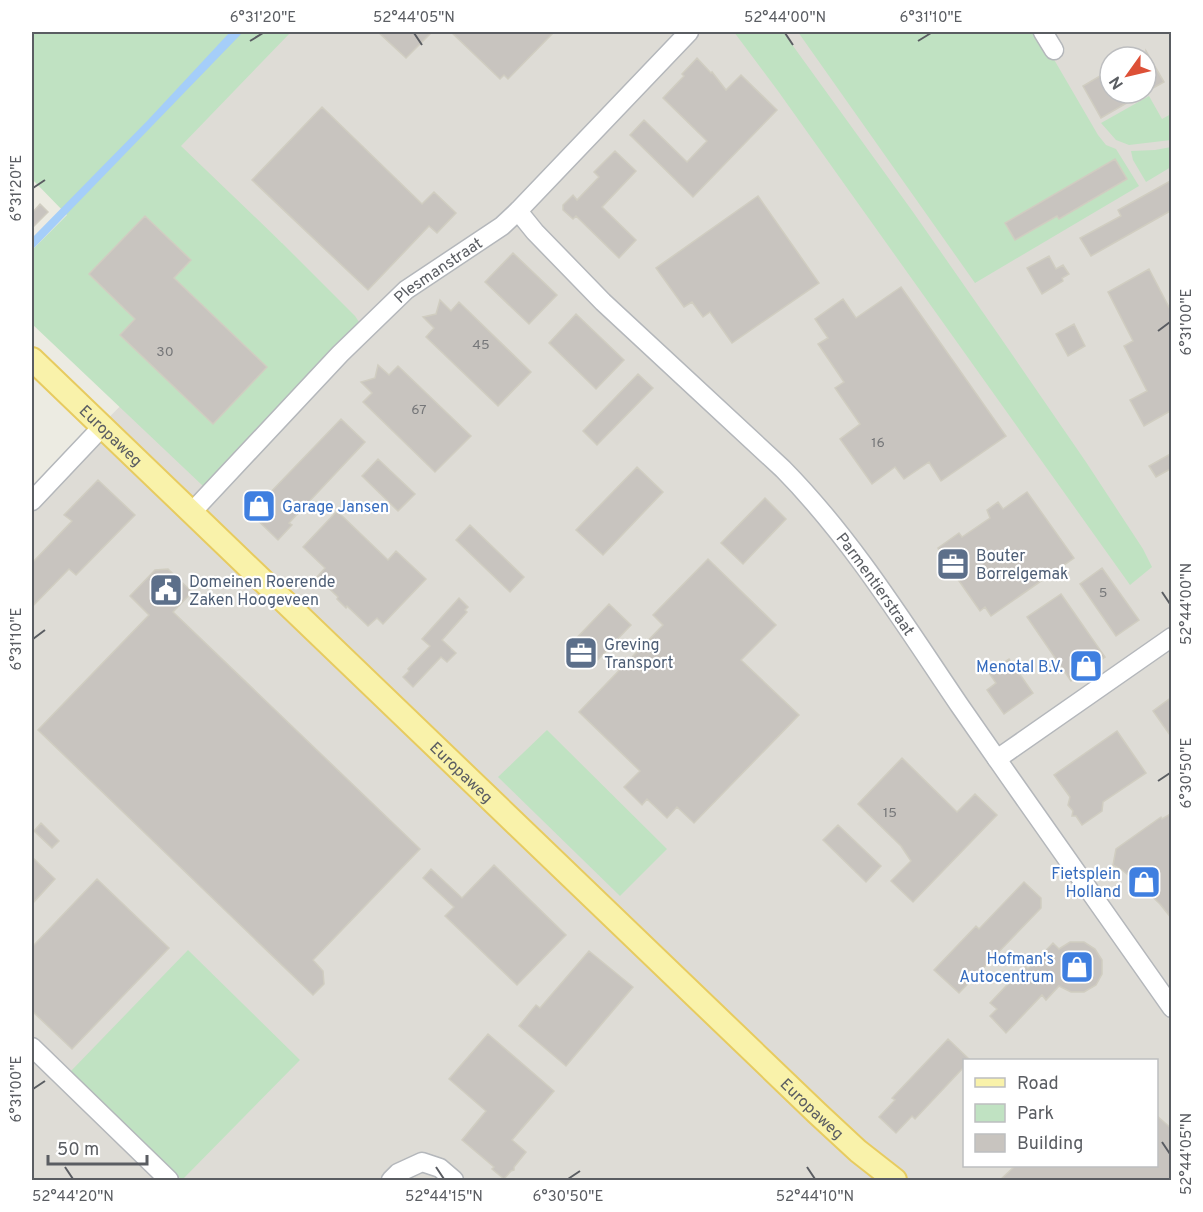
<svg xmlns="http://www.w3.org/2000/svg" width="1203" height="1212" font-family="Overpass,sans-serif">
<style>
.industrial{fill:#dedcd6;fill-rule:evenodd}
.green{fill:#c0e2c2}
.water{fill:#a5cef9}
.building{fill:#c8c4bf;stroke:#d0cdc1;stroke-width:1.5}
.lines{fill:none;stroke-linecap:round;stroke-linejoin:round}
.minor-casing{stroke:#b4b7bb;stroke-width:21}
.major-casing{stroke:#e7cb60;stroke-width:26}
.minor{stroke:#fff;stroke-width:18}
.major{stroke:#f9f2aa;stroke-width:22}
.ticks{fill:none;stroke:#5a5d62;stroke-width:2}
.labels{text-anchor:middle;stroke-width:4.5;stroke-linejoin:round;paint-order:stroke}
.number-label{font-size:14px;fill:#767779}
.street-label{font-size:16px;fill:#5a5d62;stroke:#fff}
.shop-label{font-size:16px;fill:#366cbe;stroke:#fff;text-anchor:end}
.service-label{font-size:16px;fill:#4e5e75;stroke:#fff;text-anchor:start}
.neatline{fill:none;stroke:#5a5d62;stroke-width:2}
.ticks-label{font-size:15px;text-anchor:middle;fill:#5a5d62}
</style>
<rect width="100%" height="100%" fill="#ecebe2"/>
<!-- industrial -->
<path class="industrial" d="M286 32H1171V1180H32V495L282 243 174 145ZM1110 57H1146V93H1110ZM964 1060H1156V1166H964Z"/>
<!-- green -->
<path class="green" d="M32 32H291L181 146 282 243 355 316 361 325 203 486 32 324V250L67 215 32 179Z
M734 32H783L913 212 998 334 1086 462 1143 549 1152 567 1130 585 778 91Z
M798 32H1038L1098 135 1106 145 1116 149 1139 186 975 283Z
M1149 96 1162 119 1171 114V140L1129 145 1116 140 1101 123Z
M1171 147V167L1146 182 1133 160 1131 151 1155 150Z
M547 730 667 849 620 896 498 777Z
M188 950 300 1060 182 1180 70 1072Z"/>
<!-- water -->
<path class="water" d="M230 32H243L32 250V238L148 120Z"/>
<!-- building -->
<path class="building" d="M378 32H432L406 58Z
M451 32H554L508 79 504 75 500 79Z
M1146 51 1164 82 1146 92Z
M697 58 711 73 712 72 726 90 741 75 777 110 693 197 630 135 644 120 687 162 707 141 663 98 684 76 682 74Z
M1110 70V93H1144L1101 118 1083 86Z
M322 107 422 204 434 192 456 213 437 233 429 226 368 290 252 180Z
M615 151 636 171 602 207 636 240 619 258 576 216 573 219 563 210V205L573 195 577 200 599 177 594 172Z
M1115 159 1127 179 1059 219 1057 216 1015 240 1005 223Z
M1172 180V210L1091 256 1080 238 1121 216 1118 210Z
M758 196 819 283 732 343 710 312 703 317 692 302 684 307 656 268Z
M40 204 48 212 32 228V213Z
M145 216 191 260 174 278 267 367 213 424 120 335 135 319 89 274Z
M513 253 557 295 529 324 485 282Z
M1049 256 1056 269 1063 265 1069 274 1062 278 1063 281 1042 294 1027 268Z
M1149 269 1172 313V410L1144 426 1130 400 1147 391 1124 346 1133 341 1108 292Z
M901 287 1006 436 941 481 929 462 904 479 895 467 872 484 840 439 860 424 835 388 844 382 818 344 828 338 815 319 843 299 856 318Z
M440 300 451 311 459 302 531 372 498 406 426 337 434 328 423 317 436 314Z
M576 314 624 360 596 389 549 343Z
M1074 324 1085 346 1068 356 1056 334Z
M378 365 389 375 398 366 471 436 435 472 363 402 372 393 361 382 375 378Z
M638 374 653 388 597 445 583 431Z
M341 419 365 442 289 523 292 525 278 540 248 511 261 496 264 499Z
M1172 453V468L1156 477 1149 466Z
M378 459 415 494 398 511 362 476Z
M637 467 663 492 603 555 576 530Z
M98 480 135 515 76 575 69 569 32 607V563L72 521 64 515Z
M1027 492 1074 558 991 616 985 607 980 611 943 558H942L938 548 959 533 962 537 990 518 987 510 998 502 1003 509Z
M765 498 786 519 743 564 721 543Z
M337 511 388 560 396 551 426 579 383 624 377 618 368 626 347 606 346 608 337 599 338 597 317 577 325 568 303 547Z
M470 525 524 577 510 592 456 540Z
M708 559 776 625 741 660 799 715 694 823 677 807 667 818 647 799 642 805 624 787 640 771 579 712 663 625 653 615Z
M1102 568 1139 620 1116 636 1080 584Z
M168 569 192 592 173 612 420 849 313 960 323 971 324 984 313 995 38 730 149 615 130 596 155 570Z
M1061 594 1105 657 1071 681 1027 617Z
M459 598 468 607 465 610 467 612 442 640 456 653 447 662 441 657 413 687 403 677 409 671 408 669 430 646 422 639Z
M609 604 631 625 590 668 568 647Z
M1009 659 1033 693 1004 714 987 690 996 683 989 673Z
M1172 697V738L1153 711Z
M1117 731 1146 773 1103 802 1102 811 1082 825 1076 816H1072L1073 811 1068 805 1070 797 1054 775Z
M902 758 957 812 975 794 997 815 913 902 891 881 911 861 901 846 858 804Z
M1172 813V919L1160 904 1138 883 1122 870 1113 865 1116 849 1161 817 1162 819Z
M41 823 59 841 52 848 34 831Z
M838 825 881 866 866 882 823 840Z
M32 857 55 879 32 904Z
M494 865 566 935 517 985 445 916 454 907 423 878 431 869 462 898Z
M97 879 169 948 72 1049 32 1011V947Z
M1024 882 1041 898V908L959 993 934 970 976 926 979 929Z
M1070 942H1084L1095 949 1102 960V974L1096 985 1084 992H1071L1059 986 1046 1000 1042 995 1006 1033 990 1016 997 1009 990 1003 1025 966 1028 969 1053 943 1059 949Z
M589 951 633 987 566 1066 519 1026 536 1005 540 1008Z
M488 1034 554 1091 512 1140 526 1152 514 1167V1170L511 1171 504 1179 492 1169 494 1167 462 1140 486 1111 449 1079Z
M948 1039 970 1060H964V1067L915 1119 912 1116 896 1133 879 1117 895 1100 892 1098Z
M1156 1115 1172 1129V1180H1000L1015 1166H1156Z"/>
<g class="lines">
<defs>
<g id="minor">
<path d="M1043 32 1054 50"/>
<path id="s1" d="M518 211 535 232 603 302 783 469C852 539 905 625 960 706 1030 807 1101 907 1172 1008"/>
<path d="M32 501 102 427"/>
<path id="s2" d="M192 512 340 354 406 290 502 226 518 211 689 32"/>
<path d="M997 759 1172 637"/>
<path d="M32 1047 169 1180"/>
<path d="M391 1180 398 1173 422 1162 440 1168 454 1180"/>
</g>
<g id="major">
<path id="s3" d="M32 359 817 1113 858 1151 895 1180"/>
</g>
</defs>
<!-- minor casing -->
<use href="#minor" class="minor-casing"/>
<!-- major casing -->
<use href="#major" class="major-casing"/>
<!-- minor -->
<use href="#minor" class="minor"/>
<!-- major -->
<use href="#major" class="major"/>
</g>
<!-- ticks -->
<path class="ticks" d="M414 33 422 45M785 33 793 45M250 41 263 33M918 41 931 33M33 188 45 180M1158 331 1170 322M1162 592 1170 604M33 639 45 630M1158 781 1170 773M33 1089 45 1081M1162 1142 1170 1154M65 1167 73 1179M436 1167 444 1179M807 1167 815 1179M568 1179 580 1171"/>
<!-- icons -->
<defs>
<symbol id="shop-square" viewBox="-11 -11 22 22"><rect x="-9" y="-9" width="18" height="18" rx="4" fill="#3f7fe0" stroke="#fff"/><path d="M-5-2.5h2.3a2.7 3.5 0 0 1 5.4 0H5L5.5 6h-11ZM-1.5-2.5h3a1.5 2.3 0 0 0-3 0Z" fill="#fff"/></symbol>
<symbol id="office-square" viewBox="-11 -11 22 22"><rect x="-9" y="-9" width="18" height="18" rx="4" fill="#5c6f8a" stroke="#fff"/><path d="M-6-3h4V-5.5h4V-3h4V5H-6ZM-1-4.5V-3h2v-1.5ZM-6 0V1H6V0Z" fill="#fff"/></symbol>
<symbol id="civic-square" viewBox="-11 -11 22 22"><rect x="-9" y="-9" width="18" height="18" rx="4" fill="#5c6f8a" stroke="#fff"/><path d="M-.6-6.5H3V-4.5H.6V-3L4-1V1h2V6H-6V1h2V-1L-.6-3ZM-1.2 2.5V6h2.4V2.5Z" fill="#fff"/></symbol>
</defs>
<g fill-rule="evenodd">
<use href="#shop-square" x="240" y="487" width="38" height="38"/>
<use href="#office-square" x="934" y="545" width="38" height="38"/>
<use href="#civic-square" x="147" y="571" width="38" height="38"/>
<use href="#office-square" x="562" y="634" width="38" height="38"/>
<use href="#shop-square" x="1067" y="647" width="38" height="38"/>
<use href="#shop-square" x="1125" y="863" width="38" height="38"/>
<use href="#shop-square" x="1058" y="948" width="38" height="38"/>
</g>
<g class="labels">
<!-- number labels -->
<g class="number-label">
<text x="481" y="349">45</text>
<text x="165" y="356">30</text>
<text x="419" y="414">67</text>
<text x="878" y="447">16</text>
<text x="1103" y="597">5</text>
<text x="890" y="817">15</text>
</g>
<!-- street labels -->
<g class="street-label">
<text dy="6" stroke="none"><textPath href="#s2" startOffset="346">Plesmanstraat</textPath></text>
<text dy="6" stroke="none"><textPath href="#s3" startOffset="110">Europaweg</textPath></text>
<text dy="6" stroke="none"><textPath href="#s1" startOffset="518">Parmentierstraat</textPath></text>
<text dy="6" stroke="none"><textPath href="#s3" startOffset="596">Europaweg</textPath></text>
<text dy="6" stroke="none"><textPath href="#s3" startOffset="1082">Europaweg</textPath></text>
</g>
<!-- shop labels -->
<g class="shop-label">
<text x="282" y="512" text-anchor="start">Garage Jansen</text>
<text x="1063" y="672">Menotal B.V.</text>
<text x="1121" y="879">Fietsplein<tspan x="1121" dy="18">Holland</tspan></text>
<text x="1054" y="964">Hofman's<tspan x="1054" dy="18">Autocentrum</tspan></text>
</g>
<!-- service labels -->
<g class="service-label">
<text x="976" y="561">Bouter<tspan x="976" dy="18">Borrelgemak</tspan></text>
<text x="189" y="587">Domeinen Roerende<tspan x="189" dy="18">Zaken Hoogeveen</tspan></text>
<text x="604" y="650">Greving<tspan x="604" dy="18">Transport</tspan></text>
</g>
</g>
<!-- border -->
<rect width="1203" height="1212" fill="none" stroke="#ffffff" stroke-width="66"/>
<!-- legend -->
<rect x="963" y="1059" width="195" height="108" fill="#ffffff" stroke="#bdbec0" stroke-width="1.5"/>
<rect x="975" y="1078" width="30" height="9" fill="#f9f2aa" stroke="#bdbec0" stroke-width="1.5"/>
<text x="1017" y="1089" font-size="18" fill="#5a5d62">Road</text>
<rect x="975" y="1104" width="30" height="18" fill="#c0e2c2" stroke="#bdbec0" stroke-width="1.5"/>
<text x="1017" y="1119" font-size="18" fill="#5a5d62">Park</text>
<rect x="975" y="1134" width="30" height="18" fill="#c8c4bf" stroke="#bdbec0" stroke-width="1.5"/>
<text x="1017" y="1149" font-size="18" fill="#5a5d62">Building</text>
<!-- north arrow -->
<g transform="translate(1128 75) rotate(236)"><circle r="28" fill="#ffffff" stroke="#bdbec0" stroke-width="1.5"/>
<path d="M0-4.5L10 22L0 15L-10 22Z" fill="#dd5037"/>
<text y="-9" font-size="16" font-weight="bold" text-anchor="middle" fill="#5a5d62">N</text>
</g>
<!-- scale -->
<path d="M48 1155v9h99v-9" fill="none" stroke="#5a5d62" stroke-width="3"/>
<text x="57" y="1155" font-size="18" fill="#5a5d62" stroke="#ffffff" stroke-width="4.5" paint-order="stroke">50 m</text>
<rect x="33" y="33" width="1137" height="1146" class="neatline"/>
<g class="ticks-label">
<text x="263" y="22">6°31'20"E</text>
<text x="414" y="22">52°44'05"N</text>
<text x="785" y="22">52°44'00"N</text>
<text x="931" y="22">6°31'10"E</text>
<text transform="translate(16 188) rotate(-90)" y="5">6°31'20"E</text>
<text transform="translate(1186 322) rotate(-90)" y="5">6°31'00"E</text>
<text transform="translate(1186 604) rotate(-90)" y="5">52°44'00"N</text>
<text transform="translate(16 639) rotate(-90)" y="5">6°31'10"E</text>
<text transform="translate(1186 773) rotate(-90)" y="5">6°30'50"E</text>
<text transform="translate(16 1089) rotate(-90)" y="5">6°31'00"E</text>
<text transform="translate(1186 1154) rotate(-90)" y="5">52°44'05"N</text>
<text x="73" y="1201">52°44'20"N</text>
<text x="444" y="1201">52°44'15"N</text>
<text x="568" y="1201">6°30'50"E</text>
<text x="815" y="1201">52°44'10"N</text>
</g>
</svg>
